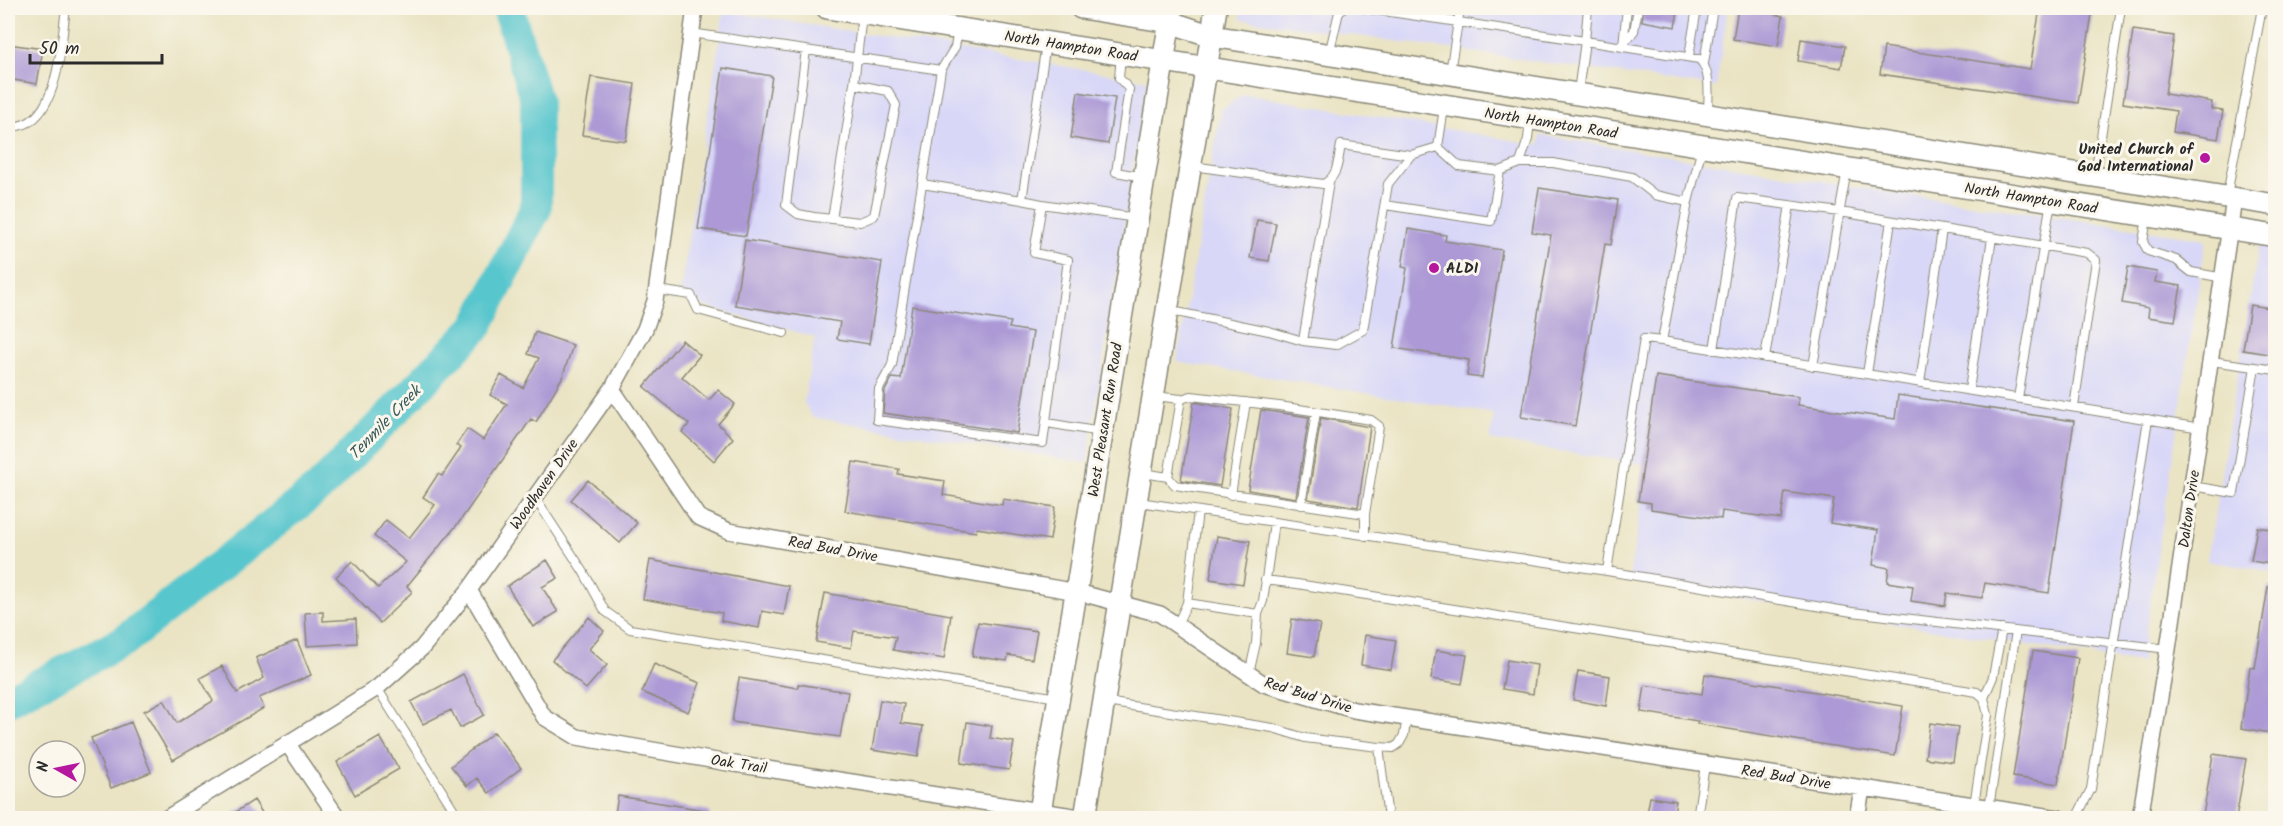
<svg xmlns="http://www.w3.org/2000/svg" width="2283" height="826" font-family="Kalam,sans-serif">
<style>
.built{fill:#d8d7f8}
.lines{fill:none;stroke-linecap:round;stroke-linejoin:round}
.river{stroke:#59c6cd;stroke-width:32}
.building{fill:#ac99d5}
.service-casing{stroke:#8a8878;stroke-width:10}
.minor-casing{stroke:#8a8878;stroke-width:18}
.secondary-casing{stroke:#8a8878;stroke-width:24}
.service{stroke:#fff;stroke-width:8}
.minor{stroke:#fff;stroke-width:15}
.secondary{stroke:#fff;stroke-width:21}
.poi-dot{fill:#b5179e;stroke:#fbf7ec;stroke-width:2}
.labels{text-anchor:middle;stroke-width:6;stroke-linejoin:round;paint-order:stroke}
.street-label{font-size:15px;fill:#2b2b2b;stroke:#fbf7ec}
.poi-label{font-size:15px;font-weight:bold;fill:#2b2b2b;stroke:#fbf7ec;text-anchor:end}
.water-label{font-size:16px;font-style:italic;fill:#395a5c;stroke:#fbf7ec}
</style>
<rect width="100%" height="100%" fill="#fbf7ec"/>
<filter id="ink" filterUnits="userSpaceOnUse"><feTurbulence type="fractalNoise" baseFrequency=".0167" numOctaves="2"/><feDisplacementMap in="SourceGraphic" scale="12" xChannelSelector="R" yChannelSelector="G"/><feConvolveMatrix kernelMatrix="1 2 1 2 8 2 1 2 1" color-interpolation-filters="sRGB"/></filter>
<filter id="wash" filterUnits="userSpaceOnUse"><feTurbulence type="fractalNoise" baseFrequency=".008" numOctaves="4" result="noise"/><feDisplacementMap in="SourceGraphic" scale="24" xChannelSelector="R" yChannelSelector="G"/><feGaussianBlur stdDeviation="1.35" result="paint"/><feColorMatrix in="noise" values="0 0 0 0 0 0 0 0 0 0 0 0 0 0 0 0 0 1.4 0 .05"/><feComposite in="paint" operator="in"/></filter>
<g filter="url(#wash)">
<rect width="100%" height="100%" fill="#eae4c4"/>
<!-- built -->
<path class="built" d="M1242 8H1728L1716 87 1240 19Z
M724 11 1147 80 1087 463 812 417 804 403 815 337 679 299Z
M1244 94 1539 145 1541 135 1894 193 2206 239 2141 663 1629 580 1648 465 1490 440 1494 414 1177 362 1221 110Z
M2259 245 2275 247V572L2207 561Z"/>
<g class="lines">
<!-- river -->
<path class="river" d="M8 700 124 641 320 487 477 326 536 208V101L508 8"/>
</g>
<g id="blocks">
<!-- building -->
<path class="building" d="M1644 8H1679L1675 27 1642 21Z
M1738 8H1768L1767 13 1783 16 1778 46 1733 39Z
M2040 8H2093L2078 103 1880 74 1884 47 2030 69Z
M2133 30 2174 36 2165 94 2212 102 2211 109 2223 111 2218 139 2173 132 2176 111 2123 103Z
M1801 39 1845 46 1841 68 1798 61Z
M8 44 43 49 37 84 8 79Z
M723 68 772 76 746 236 698 229Z
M591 77 635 84 626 141 582 135Z
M1078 92 1115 98 1108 144 1071 138Z
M1539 188 1618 200 1611 245 1605 244 1575 426 1521 417 1551 235 1532 232Z
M1257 220 1276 223 1269 261 1250 258Z
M1408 229 1446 235 1445 241 1502 250 1482 378 1467 376 1469 360 1394 348 1407 268 1402 267Z
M745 240 882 262 869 344 837 339 840 322 735 305Z
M2128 267 2157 272 2155 282 2181 286 2175 321 2148 317 2149 308 2122 303Z
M2250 305 2276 309V355L2243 350Z
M912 306 1011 322 1009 328 1033 332 1017 433 883 413 885 391 892 378 901 379Z
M535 332 573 345 562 378 536 422 531 419 460 521 407 586 412 592 380 623 336 577 352 561 378 588 406 562 374 536 386 520 409 538 435 505 423 497 438 474 442 476 461 448 456 445 467 429 483 440 507 404 490 395 501 375 523 388 539 358 528 354Z
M682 340 700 355 682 377 709 400 718 390 735 404 718 424 733 438 714 461 682 432 689 424 644 387Z
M1656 376 1799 397 1798 405 1895 419 1898 395 2074 421 2049 593 1985 583 1982 598 1947 593 1945 606 1911 601 1913 586 1887 582 1889 568 1873 565 1878 530 1830 523 1834 499 1785 492 1781 519 1722 511 1721 519 1651 509V503L1638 501Z
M1194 402 1233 409 1220 486 1181 480Z
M1261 410 1309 417 1296 498 1248 490Z
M1321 418 1370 427 1358 507 1308 499Z
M853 462 899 469 898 474 945 481 943 495 1002 505 1003 499 1055 507 1050 540 977 528 976 532 845 511Z
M588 480 637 523 620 543 571 500Z
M2257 527 2276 530V565L2251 561Z
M1217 536 1250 541 1243 584 1210 579Z
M547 560 558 578 542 587 558 612 533 627 507 586Z
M650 560 789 586 784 615 762 611 759 628 721 621 722 613 643 599Z
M2268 587 2276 588V734L2241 728 2250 667 2255 668Z
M825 593 951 615 944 659 893 650 896 637 854 631 851 648 816 642Z
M323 612V621L356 619 357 643 307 646 305 613Z
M589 617 604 631 589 649 607 665 586 689 552 660Z
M1292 619 1320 624 1314 657 1287 653Z
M978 622 1037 631 1032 659 1008 655 1007 661 972 656Z
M1365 635 1396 640 1391 670 1361 665Z
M297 640 311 675 259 698 264 708 173 760 144 711 164 700 177 723 213 701 200 678 222 666 237 693 264 678 256 658Z
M1436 650 1467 655 1462 684 1431 679Z
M2033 651 2078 658 2058 784 2013 777Z
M1507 660 1537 665 1533 694 1502 689Z
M654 664 700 683 688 712 642 692Z
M1578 671 1610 676 1606 706 1573 700Z
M463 674 484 715 460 728 451 710 423 724 411 702Z
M1705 674 1903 706 1895 756 1697 724 1698 721 1641 712 1645 685 1702 694Z
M739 678 798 688V684L848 692 840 737 732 722Z
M880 700 904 704 901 723 923 726 918 757 872 750Z
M131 722 151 772 111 788 91 738Z
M967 722 992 726 990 738 1014 742 1009 770 961 763Z
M1930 723 1958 727 1953 762 1925 758Z
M494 732 521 768 489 793 477 778 467 786 451 766Z
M380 737 399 769 355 795 337 762Z
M2213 754 2246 759 2236 819 2203 816Z
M618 796 710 811V819H614Z
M1650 797 1676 801 1673 819H1646Z
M254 800 266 819H225Z"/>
</g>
</g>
<g filter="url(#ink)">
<use href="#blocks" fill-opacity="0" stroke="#8a8878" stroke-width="1.5"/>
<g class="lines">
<defs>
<path id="service" d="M1363 8 1458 22 1460 8
M1588 8 1585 41 1699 59C1712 71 1708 97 1708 113
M691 33 941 70 892 365 879 389 877 420 1043 443 1068 260 1034 253 1042 204 1022 200 1046 44
M1623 45 1627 8
M1622 46 1634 31 1638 8
M806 50 786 205 798 214 814 217 860 222 874 216 896 105 888 91 854 84 862 15
M1329 54 1339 12 1343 8
M1121 55 1119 78 1129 89 1116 172 1144 177
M1689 56 1697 8
M1704 63 1713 8
M941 70 955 47 958 31
M1450 72 1458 22 1585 41 1578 92
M8 126C59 132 61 41 66 8
M1438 147 1459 166 1500 171 1520 163 1528 139 1530 120
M1520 163H1553L1632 177 1655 195 1688 202
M1192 166 1323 184C1338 178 1338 160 1341 145L1411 155
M2095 175 2121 8
M922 184 1022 200
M2227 195 2262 8
M1042 204 1136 218
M1385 205 1491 221 1500 171
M2147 218 2143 242 2148 251 2176 260 2191 272 2224 278
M832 219 854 84
M657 290 691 295 698 310 784 333
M1167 310 1269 331 1303 341 1336 345 1363 330 1388 184 1411 155 1438 147 1444 108
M1303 341 1329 182
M1662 341 2201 428
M1714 350 1737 198 1840 212 2087 253 2096 260 2074 407
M1765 358 1790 205
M1813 366 1847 169
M2255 367 2276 370
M1867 374 1891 221
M1920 383 1942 229
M1969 390 1992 238
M2018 398 2051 201
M1047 423 1101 432
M1143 473 1168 477 1175 485 1193 488 1365 514 1379 426 1371 420 1279 406 1191 396 1181 399 1154 396
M1168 477 1181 399
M2192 486 2234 493 2255 367 2211 361
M1231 495 1246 402
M535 498 583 571 605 611 630 629 1058 698
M1139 502 1607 571 1852 612 2168 649
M1301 505 1316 412
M1365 514V536
M1607 571 1644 339 1662 341 1688 202 1702 148
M1265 580 1297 584 1977 692 1984 698 1988 715 1974 805
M1187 603 1258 614 1263 601 1274 522
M1177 625 1187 603 1198 511
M1249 674 1256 643 1258 614
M377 688 459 818
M1984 698 1993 677 2002 629
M1106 702 1273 728 1305 738 1379 747 1393 748 1399 744 1404 735 1407 718
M1379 747 1388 818
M1989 808 2016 631
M1697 818 1705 765
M2076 818 2091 789 2148 419"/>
<path id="minor" d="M612 389 698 517 729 531 1077 592 1160 614 1264 684 1354 710 2059 818
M469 590 544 717 577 737 728 763 1086 818
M287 743 338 818
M167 818 377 688 422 648 469 590 612 389 645 329 655 301 695 8
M1857 818 1862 789
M2140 818 2168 649 2234 199"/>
<path id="secondary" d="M827 8 2276 236
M1081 8 1170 22 1212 36 2276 205
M1039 818 1172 8
M1085 818 1216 8"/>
</defs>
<!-- service casing -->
<use href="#service" class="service-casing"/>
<!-- minor casing -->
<use href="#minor" class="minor-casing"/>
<!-- secondary casing -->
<use href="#secondary" class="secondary-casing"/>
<!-- service -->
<use href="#service" class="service"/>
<!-- minor -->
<use href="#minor" class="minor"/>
<!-- secondary -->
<use href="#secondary" class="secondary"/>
</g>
</g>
<!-- markers -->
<g class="poi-dot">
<circle cx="2205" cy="158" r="6"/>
<circle cx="1434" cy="268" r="6"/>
</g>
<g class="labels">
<!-- street labels -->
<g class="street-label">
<text transform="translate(1071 46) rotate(9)" y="5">North Hampton Road</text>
<text transform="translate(1551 123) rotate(9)" y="5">North Hampton Road</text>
<text transform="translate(2031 198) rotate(9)" y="5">North Hampton Road</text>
<text transform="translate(1105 420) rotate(-81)" y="5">West Pleasant Run Road</text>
<text transform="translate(544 484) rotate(-55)" y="5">Woodhaven Drive</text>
<text transform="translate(2189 509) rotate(-82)" y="5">Dalton Drive</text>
<text transform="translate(833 549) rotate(10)" y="5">Red Bud Drive</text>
<text transform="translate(1308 695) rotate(17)" y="5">Red Bud Drive</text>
<text transform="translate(739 764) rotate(9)" y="5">Oak Trail</text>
<text transform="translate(1786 777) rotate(9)" y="5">Red Bud Drive</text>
</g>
<!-- poi labels -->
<g class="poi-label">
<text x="2193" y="154">United Church of<tspan x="2193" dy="17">God International</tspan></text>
<text x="1446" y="273" text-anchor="start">ALDI</text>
</g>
<!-- water labels -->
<g class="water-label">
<text transform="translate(384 422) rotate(-46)" y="6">Tenmile Creek</text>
</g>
</g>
<!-- margin -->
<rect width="2283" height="826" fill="none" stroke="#fbf7ec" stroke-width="30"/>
<!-- north arrow -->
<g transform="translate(57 769) rotate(279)"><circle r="28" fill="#fbf7ec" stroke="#a8a59f" stroke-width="1.5"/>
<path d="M0-4.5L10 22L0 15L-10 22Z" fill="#b5179e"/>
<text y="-9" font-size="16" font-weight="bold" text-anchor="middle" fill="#2b2b2b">N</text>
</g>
<!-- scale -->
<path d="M30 54v9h132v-9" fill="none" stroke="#2b2b2b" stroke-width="3"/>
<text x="39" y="54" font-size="18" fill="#2b2b2b" stroke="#fbf7ec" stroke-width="4.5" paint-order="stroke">50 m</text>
</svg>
